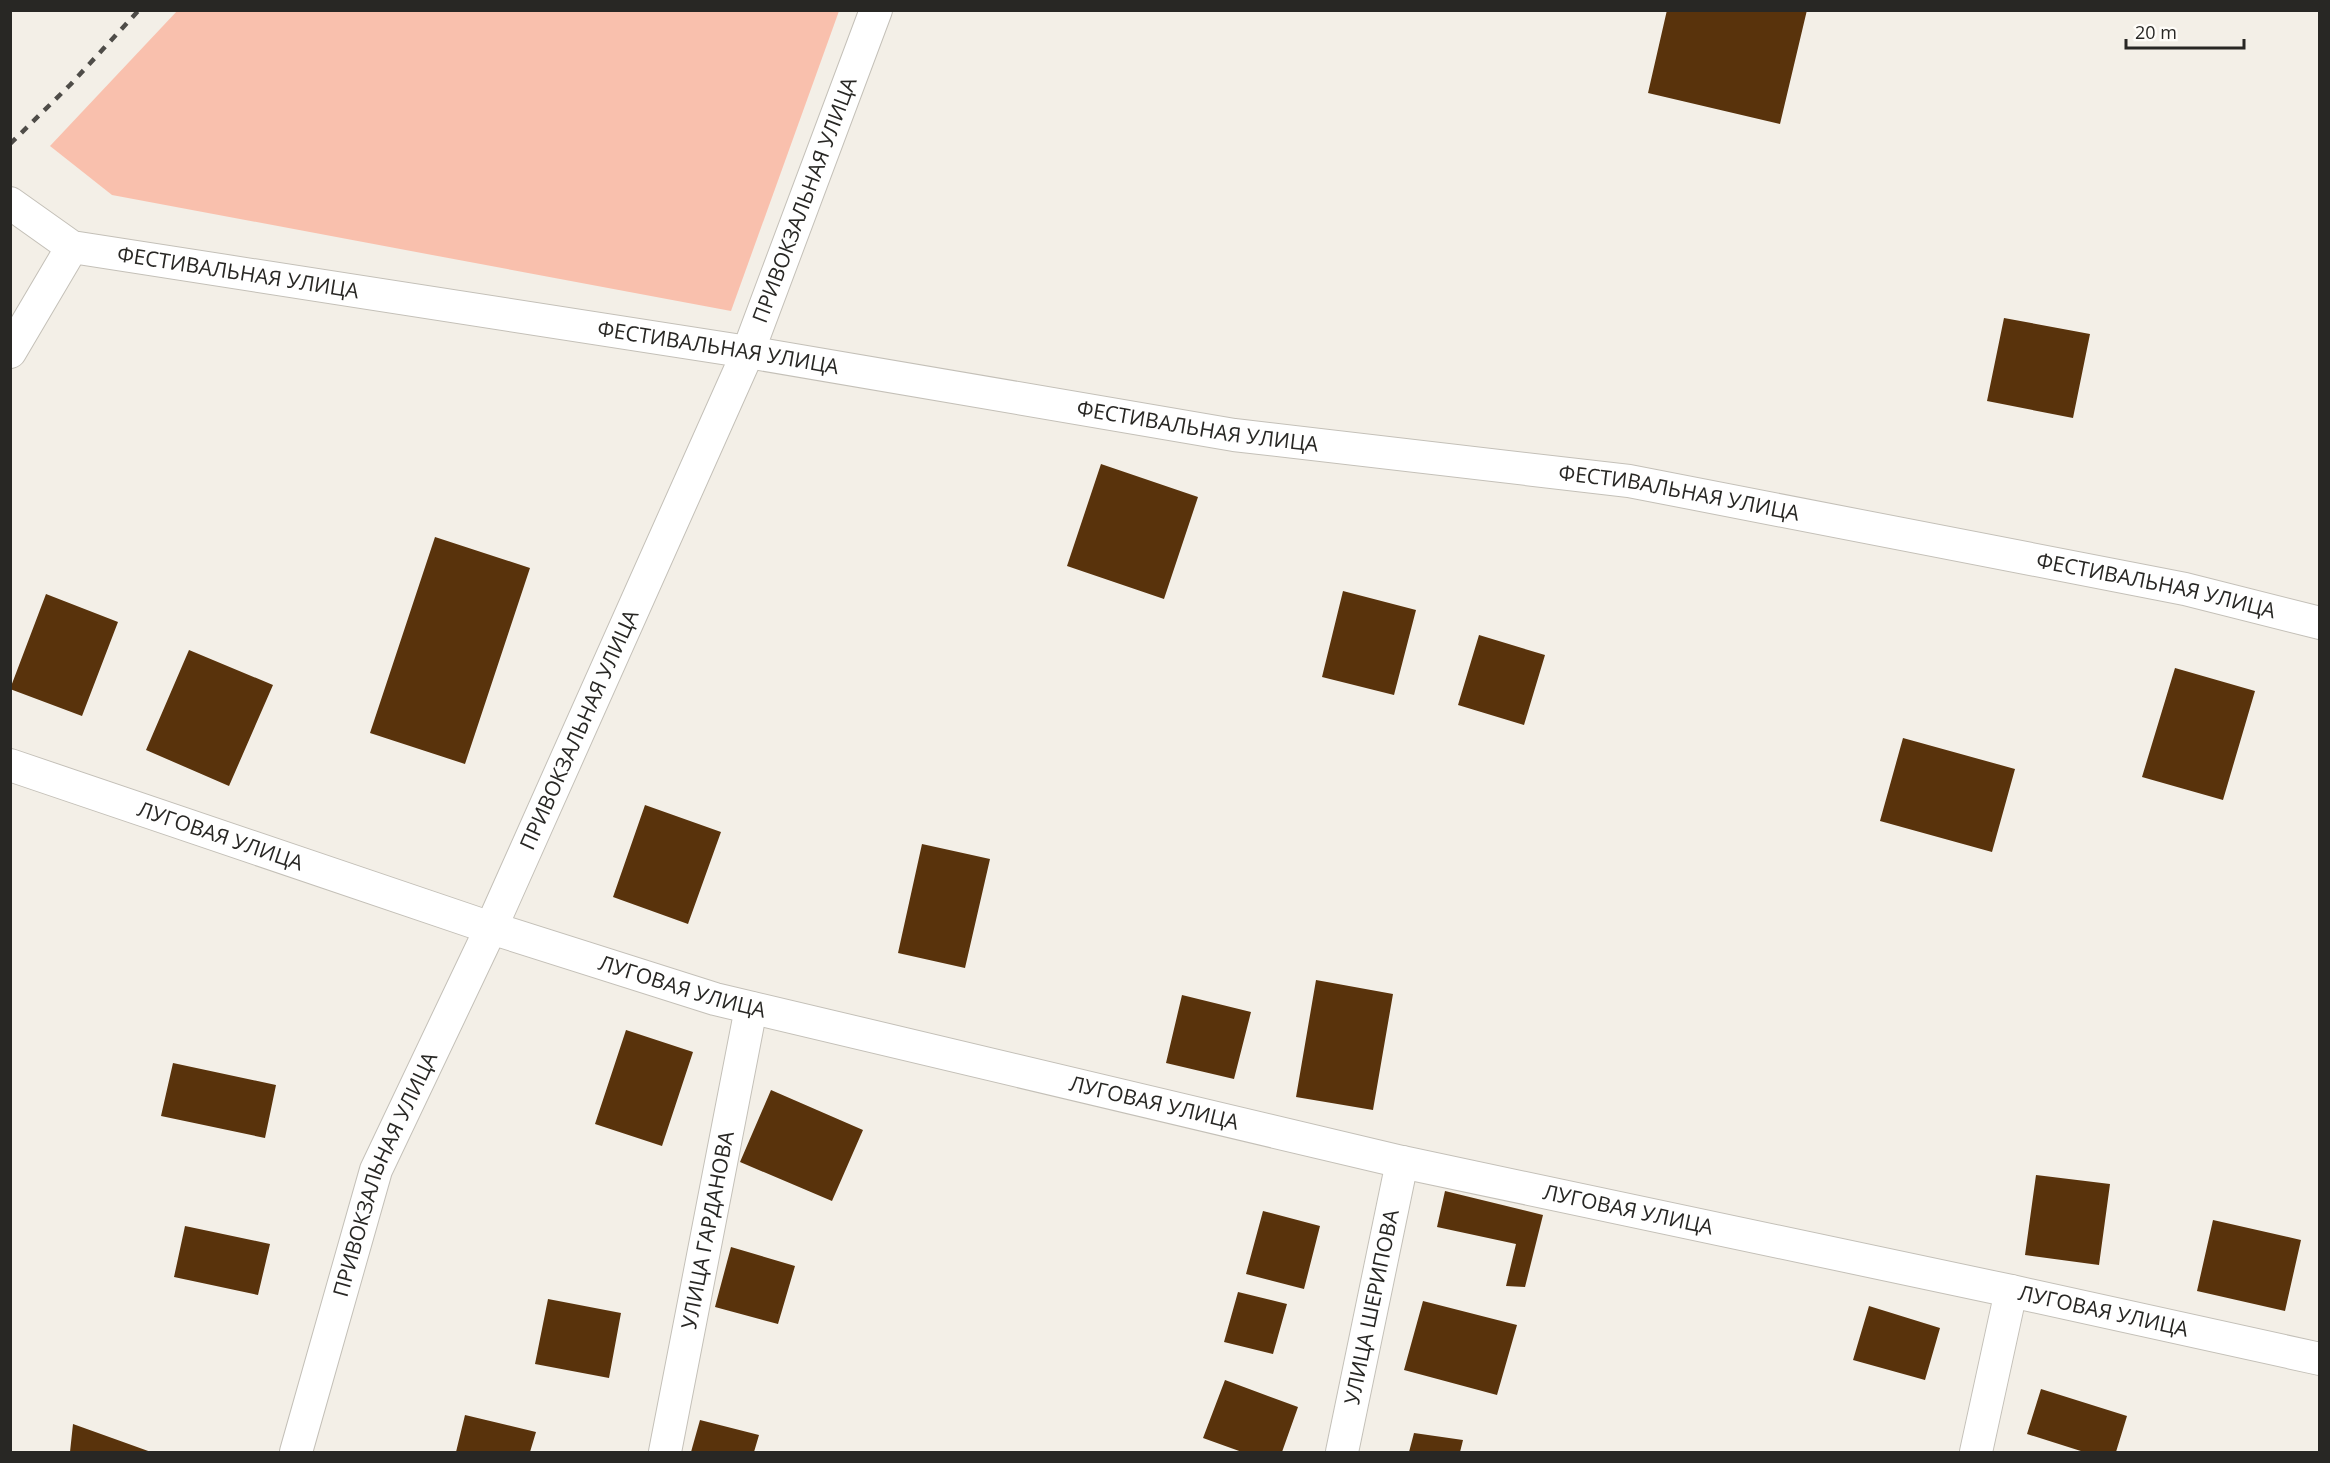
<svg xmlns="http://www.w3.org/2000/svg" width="2330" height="1463" font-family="'Open Sans',sans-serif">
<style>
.green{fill:#f9c0ad}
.building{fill:#59330c}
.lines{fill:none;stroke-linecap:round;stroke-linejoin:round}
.minor-casing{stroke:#c4c0b8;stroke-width:34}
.minor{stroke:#fff;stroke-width:32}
.rail{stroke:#4e4c48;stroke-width:4.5;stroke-dasharray:8 8;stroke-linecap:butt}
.labels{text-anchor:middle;stroke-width:6;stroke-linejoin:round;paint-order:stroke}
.street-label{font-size:21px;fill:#282724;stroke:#fffdf9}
</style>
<rect width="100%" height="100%" fill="#f3efe7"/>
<!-- green -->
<path class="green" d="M178 10H839V11L731 311 112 195 50 146Z"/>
<!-- building -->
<path class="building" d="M1667 10H1807L1780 124 1648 93Z
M2004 318 2090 334 2073 418 1987 401Z
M1101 464 1198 497 1164 599 1067 566Z
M435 537 530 568 465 764 370 733Z
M1343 591 1416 610 1394 695 1322 677Z
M46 594 118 622 82 716 10 689Z
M1479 635 1545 655 1524 725 1458 705Z
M189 650 273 685 229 786 146 750Z
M2175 668 2255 691 2223 800 2142 777Z
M1903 738 2015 769 1992 852 1880 821Z
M645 805 721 832 688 924 613 897Z
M922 844 990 859 965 968 898 953Z
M1316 980 1393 994 1373 1110 1296 1097Z
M1182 995 1251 1012 1234 1079 1166 1063Z
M626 1030 693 1052 662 1146 595 1124Z
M173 1063 276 1085 265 1138 161 1116Z
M771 1090 863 1130 832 1201 740 1162Z
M2036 1175 2110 1184 2099 1265 2025 1255Z
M1445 1191 1543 1215 1525 1287 1506 1286 1516 1244 1437 1227Z
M1263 1211 1320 1226 1304 1289 1246 1274Z
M2213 1220 2301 1240 2285 1311 2197 1291Z
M185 1226 270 1244 258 1295 174 1277Z
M731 1247 795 1266 778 1324 715 1307Z
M1238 1292 1287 1304 1273 1354 1224 1342Z
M548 1299 621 1313 609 1378 535 1364Z
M1423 1301 1517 1325 1497 1395 1404 1370Z
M1869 1306 1940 1328 1925 1380 1853 1360Z
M1225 1380 1298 1407 1282 1452H1242L1203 1438Z
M2041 1389 2127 1416 2116 1452H2084L2027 1434Z
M465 1415 536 1432 530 1452H456Z
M700 1420 759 1435 754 1452H691Z
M73 1424 151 1452H70Z
M1414 1433 1463 1440 1460 1452H1409Z"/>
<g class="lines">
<defs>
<g id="minor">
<path id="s1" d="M10 203 72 247 748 352 1234 435 1629 481 2185 589 2320 623"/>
<path d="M10 352 72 247"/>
<path id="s2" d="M10 765 491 928 715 999 1402 1162 2011 1291 2320 1359"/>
<path id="s3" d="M296 1452 376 1170 491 928 748 352 876 10"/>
<path id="s4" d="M665 1452 751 1008"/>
<path id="s5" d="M1342 1452 1402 1162"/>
<path d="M1976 1452 2011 1291"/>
</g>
</defs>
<!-- minor casing -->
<use href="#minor" class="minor-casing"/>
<!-- minor -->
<use href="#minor" class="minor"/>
<!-- rail -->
<path class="rail" d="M10 144 70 85 139 10"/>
</g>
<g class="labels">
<!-- street labels -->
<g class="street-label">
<text dy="7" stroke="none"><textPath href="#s3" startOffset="1354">ПРИВОКЗАЛЬНАЯ УЛИЦА</textPath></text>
<text dy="7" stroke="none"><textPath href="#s1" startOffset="244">ФЕСТИВАЛЬНАЯ УЛИЦА</textPath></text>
<text dy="7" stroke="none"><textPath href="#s1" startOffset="730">ФЕСТИВАЛЬНАЯ УЛИЦА</textPath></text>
<text dy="7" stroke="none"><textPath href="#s1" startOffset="1216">ФЕСТИВАЛЬНАЯ УЛИЦА</textPath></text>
<text dy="7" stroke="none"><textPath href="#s1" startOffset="1702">ФЕСТИВАЛЬНАЯ УЛИЦА</textPath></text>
<text dy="7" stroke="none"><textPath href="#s1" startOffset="2188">ФЕСТИВАЛЬНАЯ УЛИЦА</textPath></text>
<text dy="7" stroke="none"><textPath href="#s3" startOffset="778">ПРИВОКЗАЛЬНАЯ УЛИЦА</textPath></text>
<text dy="7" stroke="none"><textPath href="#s2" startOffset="222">ЛУГОВАЯ УЛИЦА</textPath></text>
<text dy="7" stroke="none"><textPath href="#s2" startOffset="708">ЛУГОВАЯ УЛИЦА</textPath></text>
<text dy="7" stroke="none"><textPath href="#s2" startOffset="1194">ЛУГОВАЯ УЛИЦА</textPath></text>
<text dy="7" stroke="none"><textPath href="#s3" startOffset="292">ПРИВОКЗАЛЬНАЯ УЛИЦА</textPath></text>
<text dy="7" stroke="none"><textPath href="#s2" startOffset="1680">ЛУГОВАЯ УЛИЦА</textPath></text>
<text dy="7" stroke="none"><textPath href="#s4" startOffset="226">УЛИЦА ГАРДАНОВА</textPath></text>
<text dy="7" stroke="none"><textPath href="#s5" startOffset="148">УЛИЦА ШЕРИПОВА</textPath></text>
<text dy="7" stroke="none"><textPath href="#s2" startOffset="2166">ЛУГОВАЯ УЛИЦА</textPath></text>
</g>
</g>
<!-- border -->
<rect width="2330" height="1463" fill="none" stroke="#282724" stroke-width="24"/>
<!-- scale -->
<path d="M2126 39v9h118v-9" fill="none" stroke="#282724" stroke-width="3"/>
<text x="2135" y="39" font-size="18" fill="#282724" stroke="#fffdf9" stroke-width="4.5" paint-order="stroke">20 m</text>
</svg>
